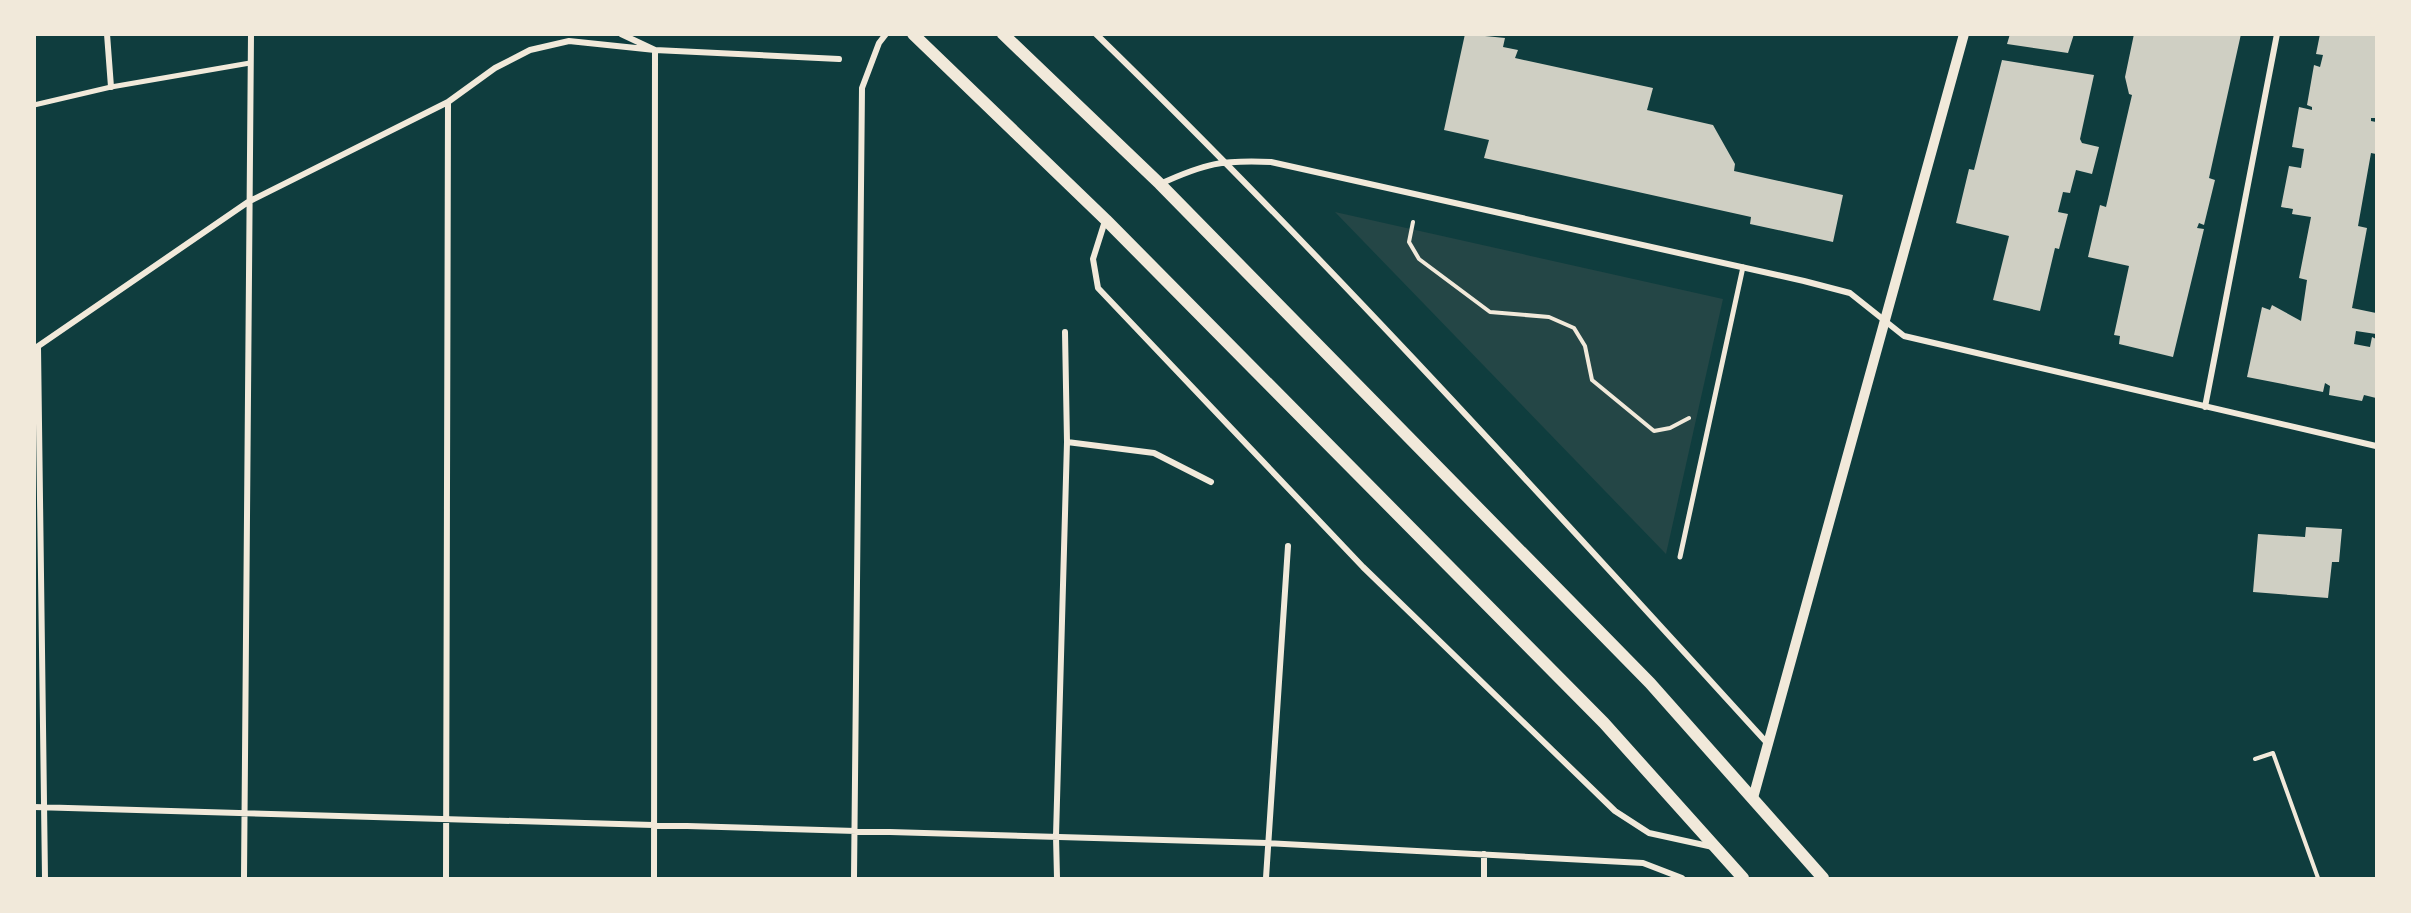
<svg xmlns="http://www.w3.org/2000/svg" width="2411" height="913" font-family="Lato,sans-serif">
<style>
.green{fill:#244646}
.building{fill:#cfcfc3}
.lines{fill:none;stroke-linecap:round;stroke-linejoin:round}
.path{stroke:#f1e9da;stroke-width:4}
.pedestrian{stroke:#f1e9da;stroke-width:5}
.minor{stroke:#f1e9da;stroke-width:6}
.tertiary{stroke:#f1e9da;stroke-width:10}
.secondary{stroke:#f1e9da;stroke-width:12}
</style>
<rect width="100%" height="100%" fill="#0f3d3e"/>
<!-- green -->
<path class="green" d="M1335 212 1723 299 1666 554Z"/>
<!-- building -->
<path class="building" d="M1465 34 1505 38 1503 47 1518 50 1515 58 1653 88 1647 110 1713 125 1735 164 1734 171 1843 195 1833 242 1750 224 1751 217 1484 158 1489 140 1444 130Z
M2010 34H2074L2068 53 2007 44Z
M2134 34H2241L2209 178 2215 180 2204 225 2199 223 2197 228 2204 229 2173 357 2119 344 2120 336 2114 335 2129 266 2088 257 2100 205 2106 207 2132 95 2129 94 2125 77Z
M2320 34H2376V118H2371V121L2376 122V154L2371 153 2358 226 2367 228 2352 308 2376 313V334L2356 331 2354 344 2370 347 2372 337 2376 339V398L2364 395 2362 401 2329 395 2330 386 2325 383 2323 392 2247 377 2262 307 2270 310 2272 305 2301 321 2307 280 2299 278 2311 217 2292 214 2293 209 2281 207 2289 166 2301 168 2304 149 2292 147 2299 107 2312 110V107L2307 105 2314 65 2320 67 2323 55 2316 54Z
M2002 60 2094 75 2080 139 2082 143 2099 147 2092 174 2076 170 2070 193 2063 192 2058 212 2068 214 2059 249 2055 248 2040 311 1993 300 2009 236 1956 223 1969 169 1974 170Z
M2306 527 2342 529 2339 562H2332L2328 598 2253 592 2258 534 2305 537Z"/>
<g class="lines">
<!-- path -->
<path class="path" d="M1413 222 1409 242 1419 259 1490 312 1549 317 1574 328 1585 346 1592 380 1654 431 1670 428 1689 418
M2255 759 2273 753 2318 878"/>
<!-- pedestrian -->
<path class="pedestrian" d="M34 105 111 87 250 63
M1680 557 1743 267"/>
<!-- minor -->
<path class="minor" d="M107 34 111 87
M621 34 655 50 654 878
M1096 34C1330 262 1549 504 1769 745
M1160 184C1206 163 1221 160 1271 162L1804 281 1850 293 1904 336 2376 446
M1105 221 1093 259 1098 288 1363 567 1615 811 1649 833 1713 847
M38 347 45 878
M34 349 248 202 448 102 495 68 530 50 569 41 655 50 839 59
M2205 407 2277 34
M1067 442 1154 453 1211 482
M34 807 1267 843 1643 863 1682 878
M1484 854V878
M244 878 251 34
M446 878 448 102
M854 878 862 88 879 43 886 34
M1057 878 1056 836 1067 442 1065 332
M1266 878 1288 546"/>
<!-- tertiary -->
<path class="tertiary" d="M1753 798 1964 34"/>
<!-- secondary -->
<path class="secondary" d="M913 34 1106 220 1604 723 1743 878
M1003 34 1160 184 1650 683 1823 878"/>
</g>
<!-- border -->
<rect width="2411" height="913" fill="none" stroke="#f1e9da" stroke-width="72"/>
</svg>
